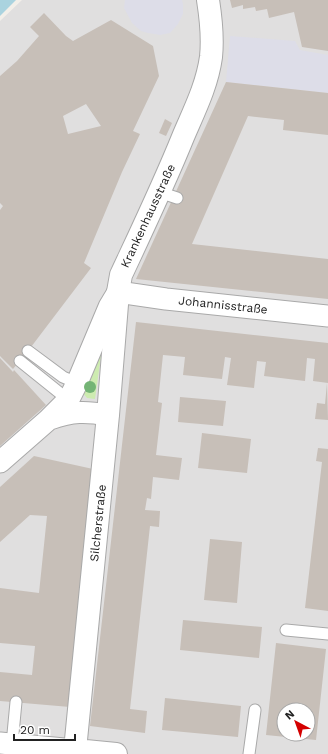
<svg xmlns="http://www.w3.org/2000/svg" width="328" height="754" font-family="'Work Sans',sans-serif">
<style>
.residential{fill:#e0dfdf;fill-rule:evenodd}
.grass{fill:#cdebb0}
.plaza{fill:#dddde8}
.water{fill:#aad3df}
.building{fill:#c7bfb8;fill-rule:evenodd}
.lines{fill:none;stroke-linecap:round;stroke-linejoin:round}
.service-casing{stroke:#a9a9a9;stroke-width:13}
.minor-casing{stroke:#a9a9a9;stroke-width:23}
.tertiary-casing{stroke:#a9a9a9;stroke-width:24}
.service{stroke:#fff;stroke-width:11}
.minor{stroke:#fff;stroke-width:21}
.tertiary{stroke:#fff;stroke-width:22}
.tree{fill:#74b475}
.labels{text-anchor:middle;stroke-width:4;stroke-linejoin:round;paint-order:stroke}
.street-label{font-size:12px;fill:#222;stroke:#fff}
</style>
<rect width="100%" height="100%" fill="#f2efe9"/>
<!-- residential -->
<path class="residential" d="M22 0H328V754H0V21ZM284 710H308V734H284Z"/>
<!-- grass -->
<path class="grass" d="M98 354 101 356 95 399 87 398 82 392Z"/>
<!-- plaza -->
<path class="plaza" d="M125 0H182L183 4V14L178 24 170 33 160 35 148 33 141 31 132 23 124 8Z
M230 36 295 41 300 50 328 55V93L226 82Z"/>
<!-- water -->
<path class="water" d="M0 0H16L0 16Z"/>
<!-- building -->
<path class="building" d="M230 0H328V51L302 47 294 12 269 18 267 9 256 11 255 7 243 9V5L232 8Z
M44 13 66 36 73 41 111 20 153 46 159 76 133 131 140 134 122 172 84 263 91 268 28 351 13 369 0 356V210L3 206 0 203V76L17 61 39 36 30 27ZM86 104 101 126 68 134 63 116Z
M226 82 328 93V135L283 130 284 120 248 116 192 244 328 259V299L136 279Z
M165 119 172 123 166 136 159 133Z
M136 322 328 343V383L313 381 315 359 307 358 305 381 264 376 266 362 257 361 254 388 227 385 231 358 225 357 222 379 183 375 185 357 163 355 158 402 162 403 156 455 182 458 179 480 153 477 151 499 147 498 145 510 160 511 159 527 150 526 130 709 147 711 145 733 90 726Z
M0 358 13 372 14 370 46 405 0 446Z
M327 383 328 420 315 419 317 403 325 404Z
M180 397 226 401 223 426 178 422Z
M202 433 251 439 247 473 198 468Z
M318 448 328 449V611L305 608 322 462 316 461Z
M34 456 93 469 70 707 0 701V672L32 675 35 646 0 643V588L39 593 47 516 30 515 0 542V487Z
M210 539 242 542 237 603 204 600Z
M183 620 262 627 259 658 180 650Z
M276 643 326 649 316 740 266 735ZM284 710H308V734H284Z
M165 698 241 706 238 737 162 730Z"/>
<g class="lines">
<defs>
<path id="service" d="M159 192 177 198
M28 351 63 377 77 383
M20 361 71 402
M286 630 328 634
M12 744 16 702
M249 754 255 710"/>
<path id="minor" d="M50 419C73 411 85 411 108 415
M0 462 48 420 69 399 77 383 109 307 118 292 166 299 328 316
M0 743 75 750V754"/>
<path id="tertiary" d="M116 754 75 750 108 415 118 292 121 275C142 230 164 184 183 137 194 111 207 86 211 57 213 38 211 19 208 0"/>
</defs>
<!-- service casing -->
<use href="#service" class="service-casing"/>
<!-- minor casing -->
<use href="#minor" class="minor-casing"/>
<!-- tertiary casing -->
<use href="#tertiary" class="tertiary-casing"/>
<!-- service -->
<use href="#service" class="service"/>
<!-- minor -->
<use href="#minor" class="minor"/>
<!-- tertiary -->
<use href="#tertiary" class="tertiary"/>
</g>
<!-- trees -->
<circle class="tree" cx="90" cy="387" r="6"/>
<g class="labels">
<!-- street labels -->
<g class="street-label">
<text transform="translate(148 216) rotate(-65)" y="4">Krankenhausstraße</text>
<text transform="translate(223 305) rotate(6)" y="4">Johannisstraße</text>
<text transform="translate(98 523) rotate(-84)" y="4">Silcherstraße</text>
</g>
</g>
<!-- north arrow -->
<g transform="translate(296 722) rotate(319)"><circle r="19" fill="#ffffff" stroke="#a7a7a7"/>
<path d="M0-3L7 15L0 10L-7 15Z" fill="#d40000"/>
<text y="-6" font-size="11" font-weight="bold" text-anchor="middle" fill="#222222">N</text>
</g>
<!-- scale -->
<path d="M14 734v6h61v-6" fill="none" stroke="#222222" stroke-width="2"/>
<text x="20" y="734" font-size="12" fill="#222222" stroke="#ffffff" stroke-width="3" paint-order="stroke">20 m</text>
</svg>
